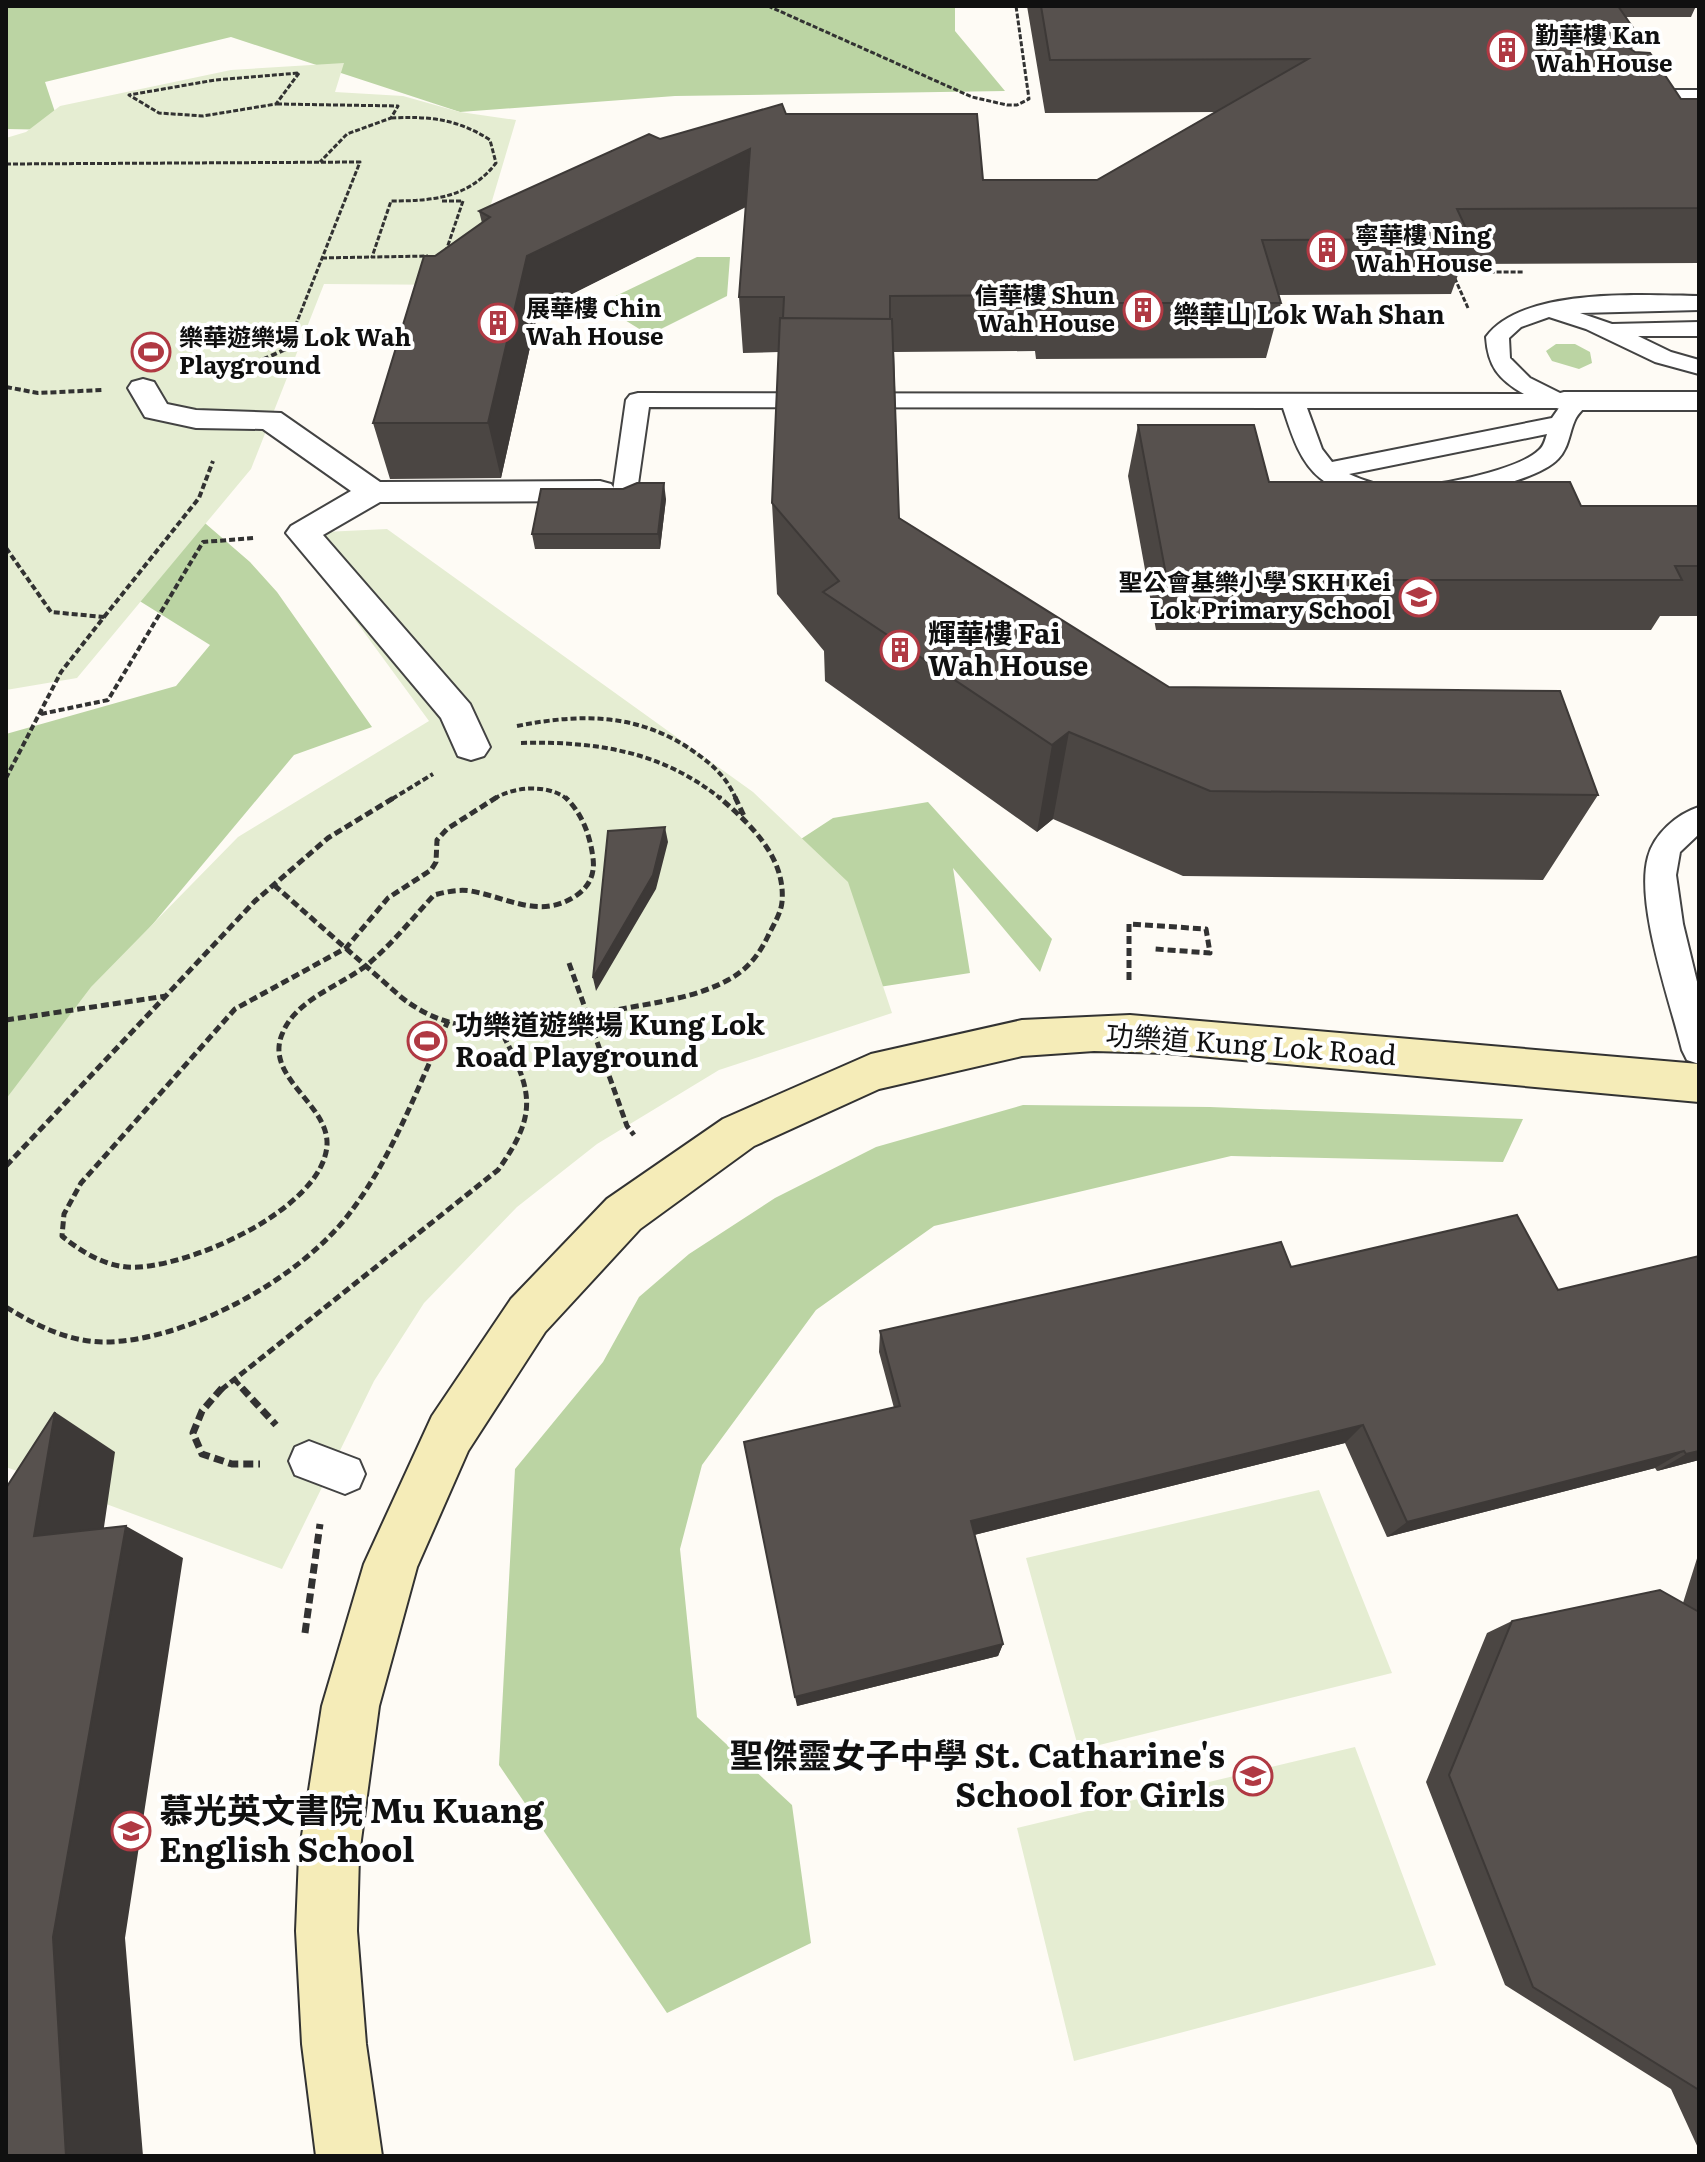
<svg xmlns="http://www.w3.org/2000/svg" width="1705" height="2162" font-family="Literata,'Noto Sans TC',serif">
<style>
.forest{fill:#bbd4a3}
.pitch{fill:#e5edd2}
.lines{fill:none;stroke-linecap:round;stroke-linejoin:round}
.lane-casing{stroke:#434343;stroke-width:4}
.street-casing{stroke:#434343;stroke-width:4}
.secondary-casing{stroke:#323232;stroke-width:4}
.path-far3{stroke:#323232;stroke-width:3;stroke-dasharray:5 2;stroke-linecap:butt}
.path-far2{stroke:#323232;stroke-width:4;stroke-dasharray:6 3;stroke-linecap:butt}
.path-far1{stroke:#323232;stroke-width:5;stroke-dasharray:8 4;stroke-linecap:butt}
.path{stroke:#323232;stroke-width:7;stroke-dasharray:10 5;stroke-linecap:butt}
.lane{fill:#fff;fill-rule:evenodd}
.street{fill:#fff;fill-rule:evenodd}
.secondary{fill:#f5ecb8;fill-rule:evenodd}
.path-bridge{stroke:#323232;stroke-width:5;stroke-dasharray:8 4;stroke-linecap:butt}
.wall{fill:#4b4643}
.shaded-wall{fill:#3d3937}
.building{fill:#57514e;stroke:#3d3937;stroke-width:2}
.labels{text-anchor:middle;stroke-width:8;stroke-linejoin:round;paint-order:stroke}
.far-poi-label{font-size:24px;font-weight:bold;fill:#101010;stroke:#fff;text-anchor:start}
.far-quarter-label{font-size:26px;font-weight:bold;fill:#101010;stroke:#fff}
.poi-label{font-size:28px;font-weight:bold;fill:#101010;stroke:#fff;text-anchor:start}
.street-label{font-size:28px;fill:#101010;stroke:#fff}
.near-poi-label{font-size:34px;font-weight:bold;fill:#101010;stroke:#fff;text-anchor:end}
</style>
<rect width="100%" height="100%" fill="#fefbf5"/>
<!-- forest -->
<path class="forest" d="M6 6H955V31L1005 91 675 96 460 112 231 37 45 82 61 130 6 129Z
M697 257H730L727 296 649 335 599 304Z
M1556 344H1575L1590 352 1592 363 1579 369 1552 361 1546 351Z
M169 492 250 562 277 592 372 727 294 755 6 1100V734L176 686 210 645 106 580Z
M928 802 1052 939 1040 972 953 868 970 973 840 993 778 854 833 818Z
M1023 1105 1210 1107 1523 1119 1503 1162 1231 1156 934 1226 816 1310 702 1465 680 1549 697 1717 792 1805 811 1943 667 2013 499 1765 515 1469 603 1362 639 1297 689 1254 775 1198 876 1147Z"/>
<!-- pitch -->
<path class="pitch" d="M344 63 335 92 403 96 460 112 516 120 467 285 324 284 251 469 77 678 6 690V138L26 132 60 106 231 70Z
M387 529 753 792 848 882 892 1013 719 1070 597 1144 517 1207 424 1303 374 1381 282 1569 6 1467V1099L91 987 238 837 429 721 298 542 324 532Z
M1319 1490 1392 1673 1079 1750 1026 1558Z
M1355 1747 1436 1965 1074 2061 1017 1828Z"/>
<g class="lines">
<defs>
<path id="lane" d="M1635 90H1699V102L1628 100 1626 96 1628 92Z
M1699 296V310L1580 313 1612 324 1699 322V336H1638L1671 352 1699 360V374L1655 362 1586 329 1549 317 1521 327 1509 338 1510 358 1530 378 1562 394 1586 396 1590 401C1585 408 1578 413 1575 420 1569 433 1569 448 1558 459 1536 483 1434 503 1401 503 1375 503 1340 494 1320 478 1299 461 1291 432 1283 408L649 407 637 491 634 496H616L613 491 626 400 630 395 638 393 1524 394C1498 379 1488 366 1486 337 1522 287 1643 295 1699 296ZM1307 408H1559L1552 418 1332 462 1322 449ZM1547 434C1545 440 1544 446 1539 450 1518 471 1427 489 1397 487 1380 486 1364 481 1349 474Z
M1699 807V834L1680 852 1676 875 1683 924 1699 990V1064L1687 1060 1682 1050C1670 1001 1635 904 1648 857 1654 834 1677 814 1699 807Z
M309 1441 359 1460 365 1474 359 1488 345 1494 295 1475 289 1461 295 1447Z"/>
<path id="street" d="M143 379 154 382 167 404 196 410 281 413 380 482 600 481 611 484 616 491 611 498 600 501 380 502 323 535 470 704 490 747 484 756 471 760 458 756 441 718 286 533 291 526 351 491 263 429 196 428 145 417 128 388 132 382Z
M1564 392H1699V410H1564L1553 407 1549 401 1553 395Z"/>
<path id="secondary" d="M1130 1015 1699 1064V1102L1167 1053 1094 1051 1022 1056 879 1089 754 1146 640 1229 545 1332 468 1451 417 1567 379 1706 359 1855 357 1931 366 2044 382 2156H316L302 2044 296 1931 299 1855 322 1706 364 1564 432 1416 511 1299 607 1199 723 1119 871 1054 1022 1020Z"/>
</defs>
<!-- lane casing -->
<use href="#lane" class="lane-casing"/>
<!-- street casing -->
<use href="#street" class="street-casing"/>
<!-- secondary casing -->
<use href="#secondary" class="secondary-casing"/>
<!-- path-far3 -->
<path class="path-far3" d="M768 6 972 97 1007 105H1017L1029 99 1016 6
M299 73 276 104 203 116 159 113 129 95 215 80Z
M277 104 398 106 391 118 347 134 320 162
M391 118C429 116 458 119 490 140L496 163C469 198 433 201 391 201L372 257 428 256
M6 164 360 162 287 347
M442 201H463L446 251
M322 258 372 257
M1468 308 1452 272H1523"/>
<!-- path-far2 -->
<path class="path-far2" d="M211 373 253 364 286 349 288 345
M6 387 38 393 102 390
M6 548 51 612 104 617 61 672 6 778
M104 617 199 498 213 461
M41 714 108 700 203 542 254 538
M517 726C582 713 640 713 696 753 714 766 727 778 736 799
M521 743C595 741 662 751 721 799
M392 799 433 774
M494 799C514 786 548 784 567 799"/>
<!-- path-far1 -->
<path class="path-far1" d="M497 797 447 829 437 840 436 862 431 870 388 898 346 948 235 1009 81 1183 64 1214 62 1236C80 1251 103 1265 127 1267 183 1271 323 1210 327 1145 329 1103 262 1077 283 1032 297 999 340 986 367 965 392 944 412 919 434 895 446 892 458 889 471 891 509 898 541 920 577 895 590 886 595 873 593 858 590 835 582 813 565 797
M735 797 744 816
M274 885 401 997C465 1048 538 1024 611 1011 650 1003 693 999 728 980 747 970 759 955 768 936 773 926 781 913 782 902 786 857 750 824 719 797
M1129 980V924L1206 929 1210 953 1155 949
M6 1020 166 996
M6 1166 255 901 328 838 395 797
M6 1307C35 1325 67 1341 102 1342 185 1343 304 1277 352 1210 394 1154 419 1084 448 1021
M234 1379 244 1390
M221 1390 498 1170C538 1114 533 1092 502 1033"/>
<!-- path -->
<path class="path" d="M222 1388 202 1411 193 1433 202 1454 232 1464H260
M242 1388 276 1425
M305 1633 320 1524"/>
<!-- lane -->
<use href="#lane" class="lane"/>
<!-- street -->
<use href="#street" class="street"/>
<!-- secondary -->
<use href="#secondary" class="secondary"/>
<!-- path-bridge -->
<path class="path-bridge" d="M569 963 627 1126 634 1135"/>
</g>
<!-- wall -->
<path class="wall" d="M1027 6H1696L1691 17H1625L1632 50 1681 99H1699V263L1462 264 1451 294 1278 295 1281 303 1266 358 1036 359 1035 351 894 352 899 518 1169 687 1598 795 1543 880 1183 876 1053 819 1037 832 825 681 824 651 777 594 772 503 779 352 743 353 739 297 746 207 538 311 501 478 390 479 373 423 435 256 482 223 479 211 660 139 786 114 983 180H1097L1215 112 1045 113Z
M1138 425 1269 482 1581 506 1699 509V613L1697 616H1660L1651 630H1156L1128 476Z
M623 489 666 499 660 549H535L532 534Z
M1699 1256V1460L1657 1471 1655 1468 1387 1537 1345 1443 974 1535 1003 1644 998 1656 797 1706 894 1408 879 1352 880 1331 1291 1267 1558 1290Z
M1699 1552V2150L1671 2089 1505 1985 1426 1782 1487 1633 1512 1621 1683 1603Z"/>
<!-- shaded-wall -->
<path class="shaded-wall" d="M1638 35 1616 88 1625 45Z
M750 149 753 203 538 311 501 478 488 423 527 256Z
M664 483 666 499 660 549 658 534Z
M1069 732 1053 819 1037 832 1052 745Z
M665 827 668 842 656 889 596 991 593 978Z
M55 1412 115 1452 98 1568 34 1536Z
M1363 1425 1345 1443 966 1537 971 1521Z
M1684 1451 1655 1468 1387 1537 1407 1522Z
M1699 1451V1460L1657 1471 1686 1454Z
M126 1526 183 1558 125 1938 143 2156H66L53 1937Z
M1003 1644 998 1656 797 1706 795 1697Z"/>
<!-- building -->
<path class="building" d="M1041 6H1618L1638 35 1625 45 1635 52 1650 53 1681 99H1699V208L1457 209 1471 239 1262 240 1281 303H1043L1042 295 890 296V319L783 318 784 297H739L750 149 527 256 488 423H373L424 256H435L490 217 479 211 649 134 660 139 782 104 786 114H977L983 180H1097L1308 59 1050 60Z
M780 318 892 319 899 518 1169 687 1560 691 1598 795 1210 791 1069 732 1052 745 823 592 839 581 772 503Z
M1138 425H1254L1269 482H1570L1581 506H1698L1699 509V566H1675L1682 580H1167Z
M637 483H664L658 534H532L541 489H623Z
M665 827 653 875 593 978 608 831Z
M1517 1215 1558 1290 1699 1256V1451L1686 1454 1684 1451 1407 1522 1363 1425 971 1521 1003 1644 795 1697 744 1442 900 1406 880 1331 1281 1242 1291 1267Z
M55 1412 34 1536 126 1526 53 1937 66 2156H6V1488Z
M1660 1590 1699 1612V2090L1533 1987 1449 1775 1512 1621Z"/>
<!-- icons -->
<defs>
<symbol id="building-ring" viewBox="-11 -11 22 22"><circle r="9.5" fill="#fff" stroke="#b03943" stroke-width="1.5"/><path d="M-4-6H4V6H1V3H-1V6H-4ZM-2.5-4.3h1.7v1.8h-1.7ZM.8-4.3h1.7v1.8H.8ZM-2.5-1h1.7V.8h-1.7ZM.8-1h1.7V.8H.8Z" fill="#b03943"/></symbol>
<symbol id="stadium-ring" viewBox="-11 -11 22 22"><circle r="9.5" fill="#fff" stroke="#b03943" stroke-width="1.5"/><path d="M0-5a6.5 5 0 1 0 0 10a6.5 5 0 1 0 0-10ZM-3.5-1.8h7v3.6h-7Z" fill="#b03943"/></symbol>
<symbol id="school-ring" viewBox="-11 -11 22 22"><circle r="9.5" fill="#fff" stroke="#b03943" stroke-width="1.5"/><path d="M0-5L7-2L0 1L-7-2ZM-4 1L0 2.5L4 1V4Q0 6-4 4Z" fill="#b03943"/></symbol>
</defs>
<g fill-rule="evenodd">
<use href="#building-ring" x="1485" y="28" width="44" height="44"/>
<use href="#building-ring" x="1305" y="228" width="44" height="44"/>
<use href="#building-ring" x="1121" y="288" width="44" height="44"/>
<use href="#building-ring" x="476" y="301" width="44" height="44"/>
<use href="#stadium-ring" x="129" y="330" width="44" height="44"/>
<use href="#school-ring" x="1397" y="575" width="44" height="44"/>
<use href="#building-ring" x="878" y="628" width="44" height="44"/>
<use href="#stadium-ring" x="405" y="1019" width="44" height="44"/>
<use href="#school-ring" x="1231" y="1754" width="44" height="44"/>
<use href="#school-ring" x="109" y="1809" width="44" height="44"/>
</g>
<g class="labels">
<!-- far-poi labels -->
<g class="far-poi-label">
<text x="1535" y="44">勤華樓 Kan<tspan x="1535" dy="28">Wah House</tspan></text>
<text x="1355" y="244">寧華樓 Ning<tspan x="1355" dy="28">Wah House</tspan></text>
<text x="1115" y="304" text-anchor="end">信華樓 Shun<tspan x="1115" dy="28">Wah House</tspan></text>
<text x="526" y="317">展華樓 Chin<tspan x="526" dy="28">Wah House</tspan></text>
<text x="179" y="346">樂華遊樂場 Lok Wah<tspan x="179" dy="28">Playground</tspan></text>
<text x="1391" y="591" text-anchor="end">聖公會基樂小學 SKH Kei<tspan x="1391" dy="28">Lok Primary School</tspan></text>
</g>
<!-- far-quarter labels -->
<g class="far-quarter-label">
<text x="1309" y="324">樂華山 Lok Wah Shan</text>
</g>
<!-- poi labels -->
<g class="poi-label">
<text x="928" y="644">輝華樓 Fai<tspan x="928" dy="32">Wah House</tspan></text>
<text x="455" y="1035">功樂道遊樂場 Kung Lok<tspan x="455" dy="32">Road Playground</tspan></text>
</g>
<!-- street labels -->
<g class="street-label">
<text transform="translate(1251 1045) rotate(4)" y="10">功樂道 Kung Lok Road</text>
</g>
<!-- near-poi labels -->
<g class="near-poi-label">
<text x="1225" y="1768">聖傑靈女子中學 St. Catharine's<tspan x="1225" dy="39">School for Girls</tspan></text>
<text x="159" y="1823" text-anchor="start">慕光英文書院 Mu Kuang<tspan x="159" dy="39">English School</tspan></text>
</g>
</g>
<!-- border -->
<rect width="1705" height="2162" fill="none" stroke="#101010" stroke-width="16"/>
</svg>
